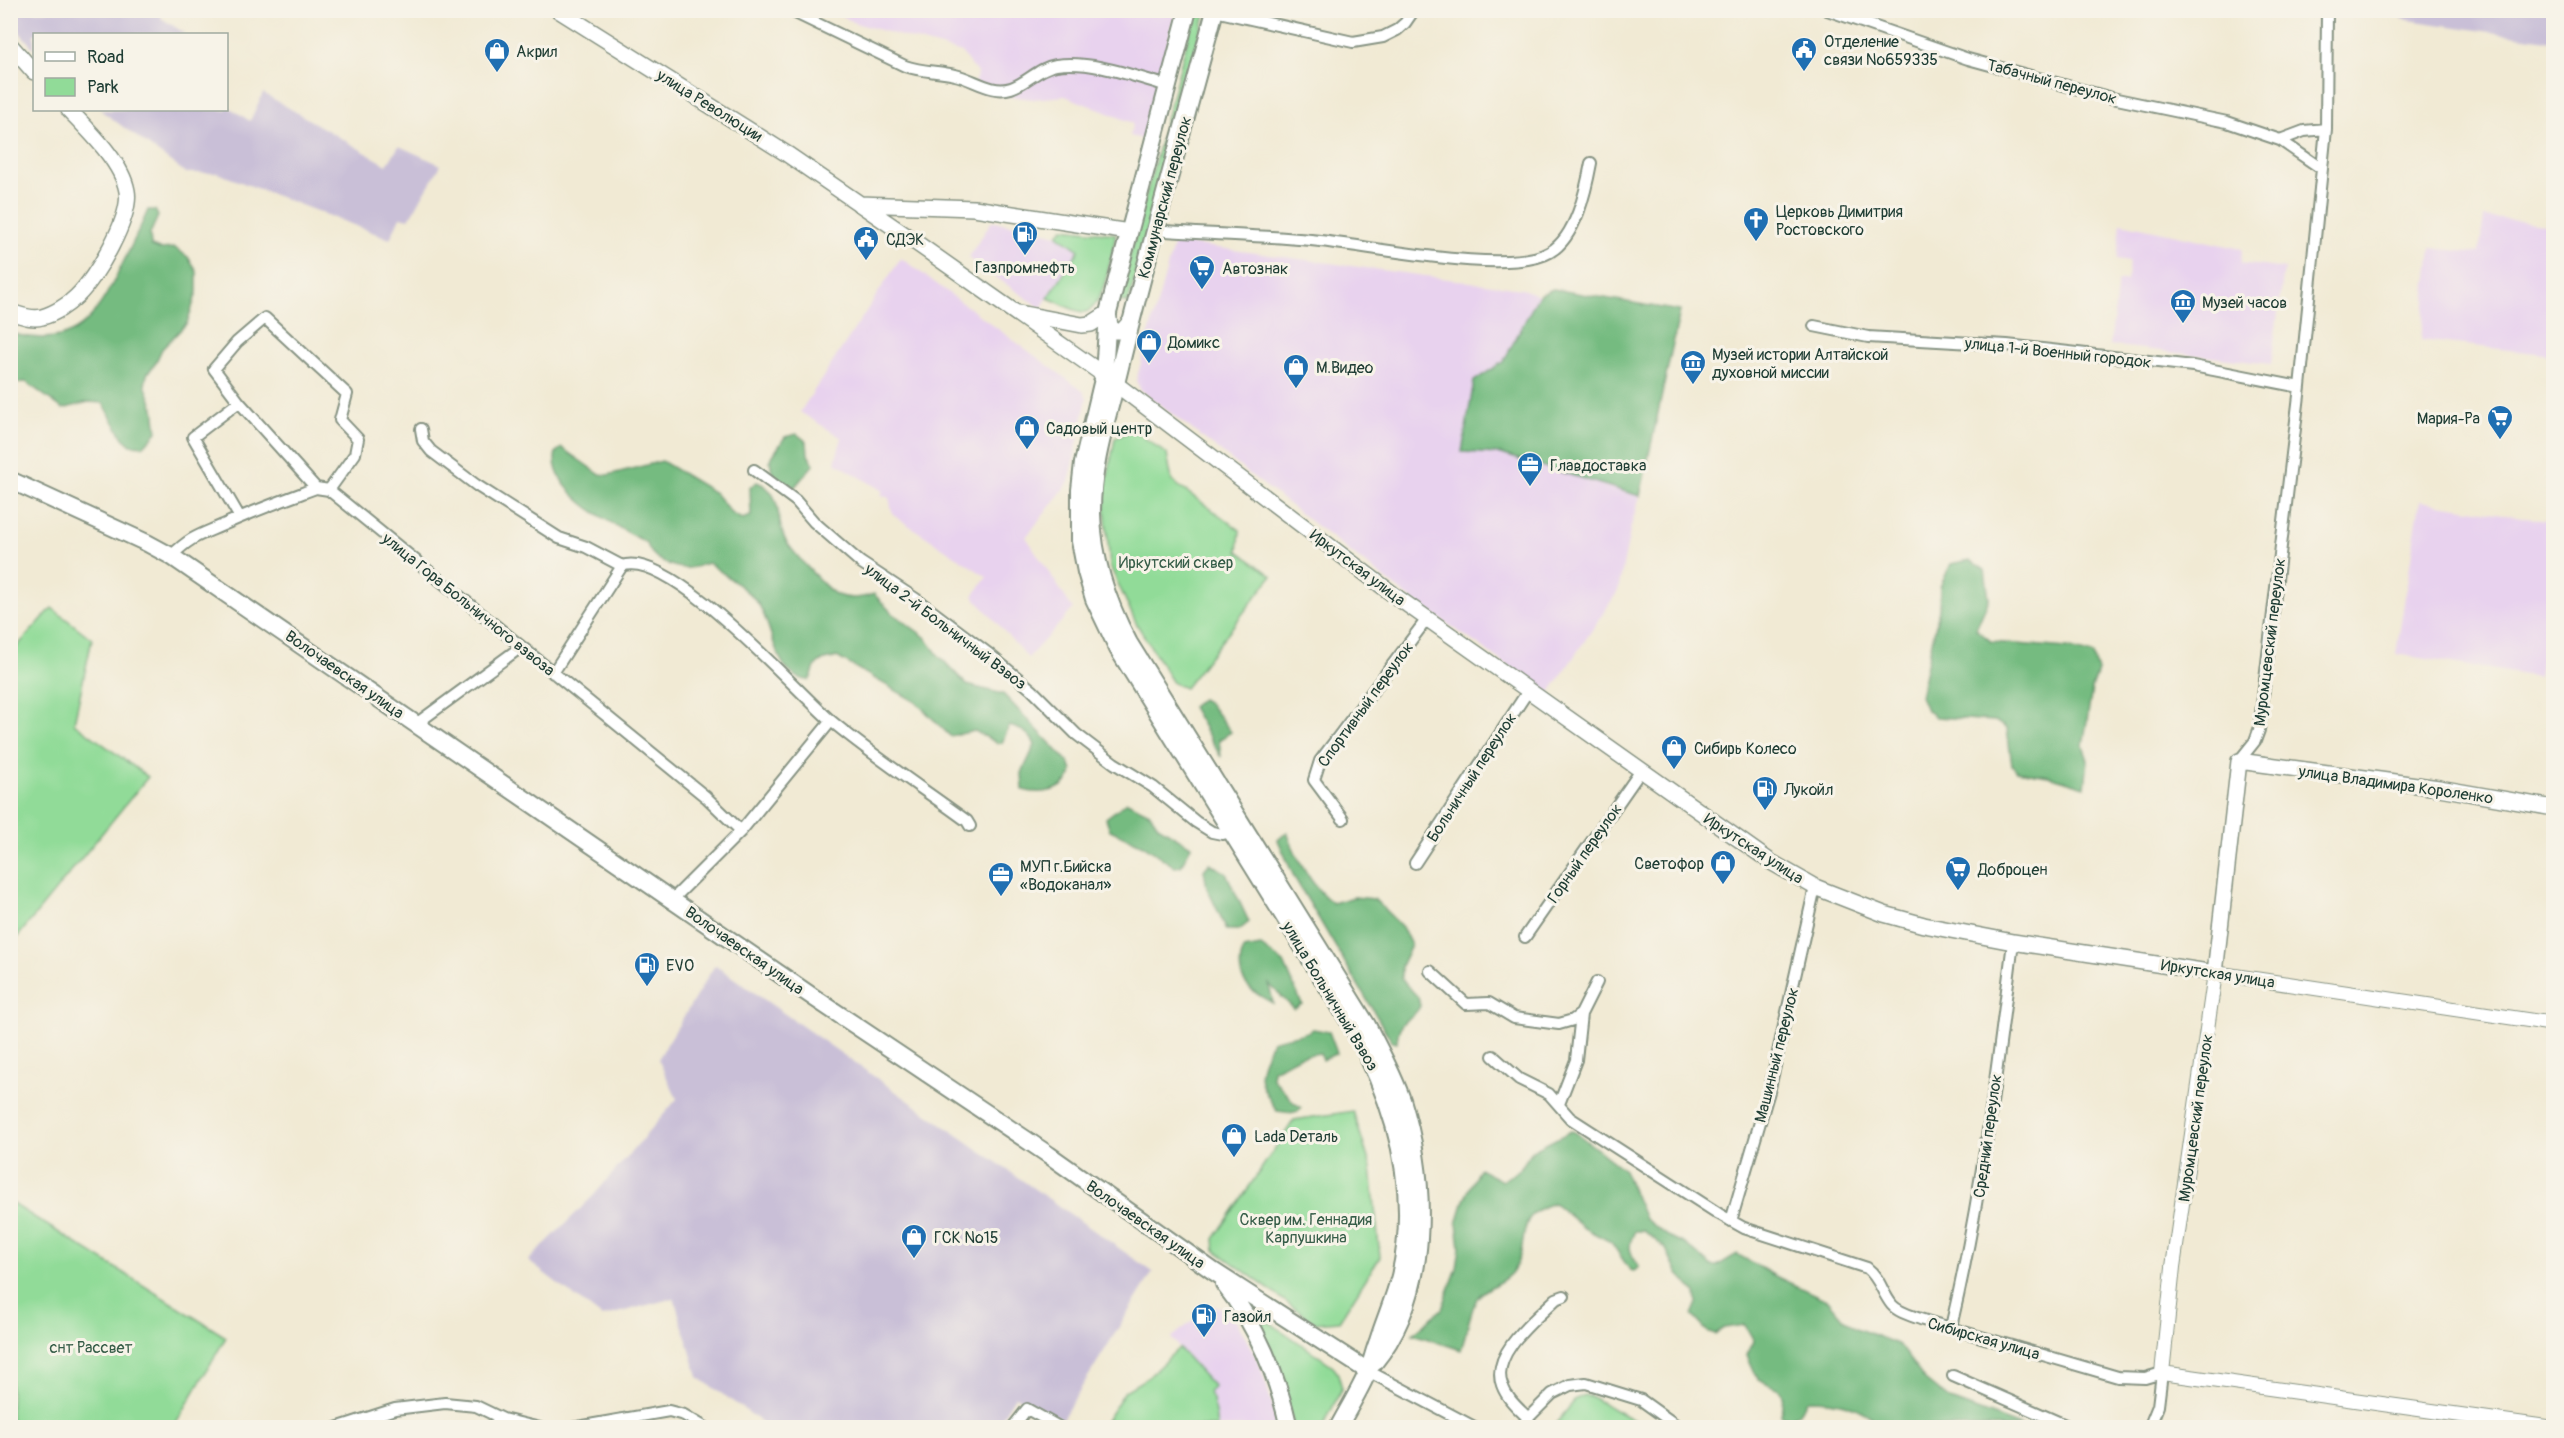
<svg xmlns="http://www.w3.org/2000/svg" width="2564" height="1438" font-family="Pangolin,sans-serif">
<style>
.built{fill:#e8d2ee}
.industrial{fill:#c9bfd7}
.green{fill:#91db98;stroke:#588c66;stroke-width:1.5}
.forest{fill:#74bb80;stroke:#4a7c5a;stroke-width:1.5}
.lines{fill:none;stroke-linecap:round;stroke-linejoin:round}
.minor-casing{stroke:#889484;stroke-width:14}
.tertiary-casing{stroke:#889484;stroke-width:16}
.secondary-casing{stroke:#889484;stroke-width:18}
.primary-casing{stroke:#889484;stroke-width:20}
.minor{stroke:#fff;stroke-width:10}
.tertiary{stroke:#fff;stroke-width:14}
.secondary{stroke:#fff;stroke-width:15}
.primary{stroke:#fff;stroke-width:16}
.labels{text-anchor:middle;stroke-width:6;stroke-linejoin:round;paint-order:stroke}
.poi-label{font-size:16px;fill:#1f3d34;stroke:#f7f3e8;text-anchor:start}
.street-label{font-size:16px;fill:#1f3d34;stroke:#f7f3e8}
.park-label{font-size:16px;fill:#365d48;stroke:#f7f3e8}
</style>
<rect width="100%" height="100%" fill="#f7f3e8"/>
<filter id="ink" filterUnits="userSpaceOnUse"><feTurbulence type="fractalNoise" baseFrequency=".0167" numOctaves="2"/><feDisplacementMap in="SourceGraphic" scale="12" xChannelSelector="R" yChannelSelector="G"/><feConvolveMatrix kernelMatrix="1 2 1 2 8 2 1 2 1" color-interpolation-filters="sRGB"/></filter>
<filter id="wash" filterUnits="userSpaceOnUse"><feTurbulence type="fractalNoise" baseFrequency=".008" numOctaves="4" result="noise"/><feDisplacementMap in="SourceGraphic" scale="24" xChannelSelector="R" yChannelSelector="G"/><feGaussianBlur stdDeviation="1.35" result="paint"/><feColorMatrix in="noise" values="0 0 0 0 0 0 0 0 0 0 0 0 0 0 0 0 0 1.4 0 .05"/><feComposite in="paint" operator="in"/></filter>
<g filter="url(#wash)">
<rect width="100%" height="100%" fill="#f1ead4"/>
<!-- built -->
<path class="built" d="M833 11H1176L1142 139 1130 136 1133 123 1065 96 1033 99 974 92 977 73 962 53 855 23Z
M2484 217 2553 225V355L2421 340 2431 248 2479 253Z
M992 221 1058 235 1079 249 1041 308 968 258Z
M2121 223 2242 249 2241 263 2284 269 2271 364 2110 345 2118 281H2127L2129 261 2117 259Z
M1174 242 1522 289 1539 295 1503 362 1474 382 1463 452 1501 454 1640 496 1631 526 1618 591 1549 694 1406 595 1141 390 1136 381Z
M901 258 1083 391 1087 398 1069 482 1026 537 1073 609 1028 658 973 596 987 577 893 515 889 498 881 495 883 491 835 462 842 438 800 412Z
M2420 501 2553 522V580L2538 677 2396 654Z
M1212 1306 1230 1309 1260 1365 1279 1427H1217L1213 1399 1208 1392 1214 1387 1171 1338Z"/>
<!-- industrial -->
<path class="industrial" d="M10 11H162L161 18 186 34H34V49L11 22Z
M2405 11H2553V41L2401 19Z
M263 93 387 165 399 146 441 165 409 219 400 217 390 239 217 173H186L100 110H226L227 106 250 121Z
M715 965 1153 1272 1062 1419 1015 1396 996 1427H769L698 1377 674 1298 602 1317 528 1261 594 1195 677 1099 658 1059Z"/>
<!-- green -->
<path class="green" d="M1195 11H1206L1128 303 1118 300Z
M1063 228 1116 234C1113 249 1103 314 1083 312 1072 311 1059 302 1048 298L1079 250 1058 235Z
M1133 430 1167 454 1172 481 1240 530 1238 551 1272 576 1185 688 1173 683 1136 623 1110 566 1104 496 1115 438Z
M52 608 92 639 74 723 148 777 11 945V653Z
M1353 1111 1371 1168 1380 1257 1339 1321 1315 1323 1215 1250 1214 1239 1294 1120Z
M10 1202 226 1337 174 1427H11Z
M1264 1322H1269L1333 1366 1338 1374 1342 1388 1323 1427H1294L1260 1326Z
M1179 1348 1214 1387 1208 1392 1213 1399 1217 1427H1102L1125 1391 1147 1378Z
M1584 1395 1590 1396 1646 1427H1553L1576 1399Z"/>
<!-- forest -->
<path class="forest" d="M148 210H155L158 216 150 234 151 246 160 249 175 248 188 257 197 272V292L187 323 162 349 155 364 147 374 145 385 154 408 157 432 144 446 131 445 123 438 103 403 88 402 63 409 26 382 11 383 10 333C69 349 90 327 116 277 127 255 138 233 148 210Z
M1553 289 1680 311 1640 496 1501 454 1462 452 1474 381 1503 362 1539 295Z
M797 434 807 442 808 455 814 464 792 490 773 480 770 460 785 437Z
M562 448 599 474 608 475 662 461 715 493 732 514 742 519 751 516 750 487 757 482C783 492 775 516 784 537 788 548 828 591 837 595 849 600 862 598 874 594L892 613 925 637 939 656 967 685 1003 694 1069 763 1072 771C1067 792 1041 795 1023 790L1022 773 1035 745C1030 733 1021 729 1009 726L1002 743H997L975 731 950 736 916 702 837 657C832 659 821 660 818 663 813 667 814 675 809 680 773 678 774 625 757 602 746 588 723 574 709 563 702 564 693 569 686 568 672 568 649 558 647 543 618 527 546 492 556 452Z
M1970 560 1985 570 1989 599 1976 629 1992 642 2067 648 2093 655 2098 671 2092 689 2083 746 2088 760 2085 787 2049 776 2017 771 2012 765 2007 729 1995 721 1936 717 1926 710 1920 696 1939 610 1940 587 1951 564Z
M1202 699 1209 703 1231 732 1219 740 1221 757 1192 707Z
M1127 802 1150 813 1158 826 1191 846 1181 866 1175 867 1143 845 1110 830 1106 818Z
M1287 832C1295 855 1313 890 1333 903L1354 897 1374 899 1402 927 1411 945 1401 966V979L1418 997 1420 1006C1413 1022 1398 1015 1397 1043L1392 1042 1294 877 1278 840Z
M1210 863 1226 873 1249 922 1239 930H1227L1207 888 1204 870Z
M1261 946 1284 963 1302 1004 1294 1009 1269 984 1273 1003C1247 989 1234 980 1243 949Z
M1313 1029 1329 1032 1337 1053 1322 1060 1320 1053 1300 1056 1273 1070 1272 1077 1294 1103 1302 1108C1295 1115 1286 1112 1277 1111 1255 1077 1256 1077 1272 1041 1286 1036 1303 1036 1313 1029Z
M1571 1131 1575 1132 1624 1170 1645 1219 1668 1236 1685 1244 1712 1266H1717L1737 1254 1775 1276 1829 1301 1843 1318 1856 1328 1898 1344 1925 1380 1950 1400 2023 1427H1885C1858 1405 1841 1400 1807 1400L1799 1413 1790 1419 1781 1415 1783 1395 1779 1389 1758 1379 1747 1355 1754 1341 1745 1325 1724 1328 1715 1334 1707 1331 1692 1315 1697 1303 1696 1293 1678 1274 1666 1249 1644 1231H1635C1627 1246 1629 1252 1639 1267L1634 1271 1630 1270 1611 1242 1584 1228 1554 1203C1510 1216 1533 1243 1512 1272 1504 1283 1487 1286 1478 1297 1472 1304 1465 1338 1461 1350L1413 1334 1442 1309 1457 1268 1460 1247 1457 1223 1464 1200 1479 1169 1502 1181 1520 1169 1532 1151Z"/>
</g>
<g filter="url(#ink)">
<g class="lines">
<defs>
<path id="minor" d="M789 10 905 66C922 72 938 71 955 75 974 79 991 94 1011 88 1027 83 1038 68 1056 65 1092 60 1133 76 1168 86
M1827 10 1968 59 2112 98 2227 122 2280 140
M1215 11 1353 42 1383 37 1397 30 1405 23 1414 10
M2322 169 2280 140 2304 131 2326 129
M1155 230C1210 235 1265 235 1320 241 1370 246 1510 276 1550 252 1576 237 1586 190 1591 163
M1814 326 1868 337 2007 345 2193 366 2300 387
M239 402 193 437 239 516
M421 429 423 441 431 451 476 485 559 538 586 547 622 566
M754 470 796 501 814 522 860 562 916 599 989 654 1032 690 1076 734 1114 763 1153 787 1196 822 1212 832 1222 834 1231 832
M316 488 239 402 214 369 237 342 265 318 347 394 340 420 358 439 355 454 329 490
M171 556C192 536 198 536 223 525 253 511 284 500 316 488L329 490 706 797 741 831
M553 673 622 566C670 548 793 688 830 720 873 756 922 788 967 821L970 826
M416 724 521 647
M2239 761 2255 741 2259 730 2300 387 2326 129 2327 10
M1343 819 1314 780 1320 761 1427 619
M1415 863 1528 691
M672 900 741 831 831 721
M1525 937 1642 769
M1430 971 1466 1004 1489 1003 1514 1018 1559 1024 1573 1020 1581 1014 1597 982
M1493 1056 1519 1079 1549 1094 1570 1118 1719 1214 1744 1228 1867 1268C1880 1278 1882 1293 1892 1305 1899 1313 1913 1316 1923 1320L2118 1377 2145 1378 2162 1373 2158 1406 2149 1428
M1559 1104 1576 1060 1581 1014
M1731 1221 1770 1088 1815 887
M1951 1327C1981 1200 1997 1071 2013 942
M1368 1371 1476 1428
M1953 1376 2072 1428
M1528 1418C1518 1408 1507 1399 1502 1385 1490 1353 1537 1318 1556 1299L1564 1296
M336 1428 395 1409 445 1403 476 1406 503 1419 540 1428
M488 1428 503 1419
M572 1428 669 1411 684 1415 706 1428
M1012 1428 1027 1409 1061 1428
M1521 1428 1528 1418 1552 1394 1570 1385 1586 1383 1641 1400 1680 1428"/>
<path id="tertiary" d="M2553 1428 2162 1373 2173 1267 2215 973 2554 1024"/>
<path id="secondary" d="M558 10 787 154 908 237 1104 375 1398 598 1771 862 1815 887 1884 914 1924 925 2013 942 2215 973 2239 761 2439 788 2554 808
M10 45 34 72
M859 204 974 208 1129 232
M10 312C20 315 32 320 42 317 54 314 68 305 77 296 96 278 132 217 127 191 122 162 88 130 69 110
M1019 313 1082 325 1091 324 1108 313 1110 326 1115 331H1122L1131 321"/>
<path id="primary" d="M1188 10 1108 313 1104 375 1083 463 1080 490V541L1086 572 1094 599 1118 649 1355 1031C1396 1107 1420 1190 1400 1276 1394 1299 1385 1319 1378 1341 1374 1351 1372 1361 1368 1371 1360 1390 1348 1409 1338 1428
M1215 10C1183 129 1149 247 1120 367 1109 414 1091 464 1092 514 1093 561 1107 602 1129 643L1367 1025C1379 1049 1393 1074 1402 1100 1428 1183 1431 1293 1374 1363
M10 480 147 543 171 556 816 999 1049 1155 1213 1271 1368 1371
M1224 1284C1256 1324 1278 1377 1289 1428"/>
</defs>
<!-- minor casing -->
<use href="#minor" class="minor-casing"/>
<!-- tertiary casing -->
<use href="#tertiary" class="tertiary-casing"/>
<!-- secondary casing -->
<use href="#secondary" class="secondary-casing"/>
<!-- primary casing -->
<use href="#primary" class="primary-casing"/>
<!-- minor -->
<use href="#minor" class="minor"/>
<!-- tertiary -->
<use href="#tertiary" class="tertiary"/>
<!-- secondary -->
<use href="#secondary" class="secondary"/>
<!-- primary -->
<use href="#primary" class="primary"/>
</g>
</g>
<!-- icons -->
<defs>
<symbol id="civic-pin" viewBox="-11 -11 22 30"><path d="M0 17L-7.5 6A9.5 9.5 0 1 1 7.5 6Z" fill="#1f6fb2" stroke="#f7f3e8"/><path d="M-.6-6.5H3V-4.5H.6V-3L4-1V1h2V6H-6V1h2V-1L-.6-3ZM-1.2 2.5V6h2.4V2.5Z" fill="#fff"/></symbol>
<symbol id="shop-pin" viewBox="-11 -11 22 30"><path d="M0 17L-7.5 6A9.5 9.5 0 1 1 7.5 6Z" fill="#1f6fb2" stroke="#f7f3e8"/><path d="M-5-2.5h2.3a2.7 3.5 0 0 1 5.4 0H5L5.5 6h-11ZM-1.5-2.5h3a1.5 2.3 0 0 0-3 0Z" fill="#fff"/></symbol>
<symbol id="church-pin" viewBox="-11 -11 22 30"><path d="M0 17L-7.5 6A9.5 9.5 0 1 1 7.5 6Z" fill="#1f6fb2" stroke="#f7f3e8"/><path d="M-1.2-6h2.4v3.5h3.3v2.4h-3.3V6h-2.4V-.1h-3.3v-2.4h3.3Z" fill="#fff"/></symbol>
<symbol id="fuel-pin" viewBox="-11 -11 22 30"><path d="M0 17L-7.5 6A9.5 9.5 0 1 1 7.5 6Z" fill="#1f6fb2" stroke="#f7f3e8"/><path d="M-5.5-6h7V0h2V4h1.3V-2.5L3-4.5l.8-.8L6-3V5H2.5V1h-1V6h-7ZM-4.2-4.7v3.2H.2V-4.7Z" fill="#fff"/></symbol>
<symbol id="supermarket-pin" viewBox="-11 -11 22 30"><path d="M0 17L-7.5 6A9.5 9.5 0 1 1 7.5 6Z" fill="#1f6fb2" stroke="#f7f3e8"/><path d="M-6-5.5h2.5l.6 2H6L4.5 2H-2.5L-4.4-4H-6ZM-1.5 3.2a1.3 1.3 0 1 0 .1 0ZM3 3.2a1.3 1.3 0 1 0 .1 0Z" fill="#fff"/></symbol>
<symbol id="museum-pin" viewBox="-11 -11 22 30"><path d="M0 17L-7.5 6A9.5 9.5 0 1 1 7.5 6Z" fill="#1f6fb2" stroke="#f7f3e8"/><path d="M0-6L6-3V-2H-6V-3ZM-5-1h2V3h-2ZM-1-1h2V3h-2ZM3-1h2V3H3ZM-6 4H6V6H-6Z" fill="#fff"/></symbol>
<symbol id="office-pin" viewBox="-11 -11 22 30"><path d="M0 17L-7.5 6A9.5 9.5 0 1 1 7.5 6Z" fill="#1f6fb2" stroke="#f7f3e8"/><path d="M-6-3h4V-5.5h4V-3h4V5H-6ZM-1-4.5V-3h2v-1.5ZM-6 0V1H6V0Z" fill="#fff"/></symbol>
</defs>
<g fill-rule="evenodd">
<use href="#civic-pin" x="1789" y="35" width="30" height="40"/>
<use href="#shop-pin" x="482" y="36" width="30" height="40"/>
<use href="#church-pin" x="1741" y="205" width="30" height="40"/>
<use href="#fuel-pin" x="1010" y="219" width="30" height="40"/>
<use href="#civic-pin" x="851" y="224" width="30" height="40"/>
<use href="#supermarket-pin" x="1187" y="253" width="30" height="40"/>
<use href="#museum-pin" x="2168" y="287" width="30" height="40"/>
<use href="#shop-pin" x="1134" y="327" width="30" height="40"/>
<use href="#museum-pin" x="1678" y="348" width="30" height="40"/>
<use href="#shop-pin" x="1281" y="352" width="30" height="40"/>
<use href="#supermarket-pin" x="2485" y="403" width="30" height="40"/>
<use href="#shop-pin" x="1012" y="413" width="30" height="40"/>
<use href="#office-pin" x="1515" y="450" width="30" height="40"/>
<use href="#shop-pin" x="1659" y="733" width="30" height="40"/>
<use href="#fuel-pin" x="1750" y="774" width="30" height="40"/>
<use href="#shop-pin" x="1708" y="848" width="30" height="40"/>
<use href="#supermarket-pin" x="1943" y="854" width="30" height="40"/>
<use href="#office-pin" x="986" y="860" width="30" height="40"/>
<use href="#fuel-pin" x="632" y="950" width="30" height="40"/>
<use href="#shop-pin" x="1219" y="1121" width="30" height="40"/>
<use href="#shop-pin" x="899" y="1222" width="30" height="40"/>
<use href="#fuel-pin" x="1189" y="1301" width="30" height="40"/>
</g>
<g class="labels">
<!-- poi labels -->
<g class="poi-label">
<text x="1824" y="47">Отделение<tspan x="1824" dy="18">связи №659335</tspan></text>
<text x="516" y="57">Акрил</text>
<text x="1776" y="217">Церковь Димитрия<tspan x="1776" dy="18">Ростовского</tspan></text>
<text x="886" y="245">СДЭК</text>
<text x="1025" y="273" text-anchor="middle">Газпромнефть</text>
<text x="1222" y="274">Автознак</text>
<text x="2202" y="308">Музей часов</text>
<text x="1168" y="348">Домикс</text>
<text x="1712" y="360">Музей истории Алтайской<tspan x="1712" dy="18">духовной миссии</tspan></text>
<text x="1316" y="373">М.Видео</text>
<text x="2480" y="424" text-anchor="end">Мария-Ра</text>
<text x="1046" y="434">Садовый центр</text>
<text x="1550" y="471">Главдоставка</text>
<text x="1694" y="754">Сибирь Колесо</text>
<text x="1784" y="795">Лукойл</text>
<text x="1704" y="869" text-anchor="end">Светофор</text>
<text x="1020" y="872">МУП г.Бийска<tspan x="1020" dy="18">«Водоканал»</tspan></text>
<text x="1978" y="875">Доброцен</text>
<text x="666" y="971">EVO</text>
<text x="1254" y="1142">Lada Dеталь</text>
<text x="934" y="1243">ГСК №15</text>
<text x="1224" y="1322">Газойл</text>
</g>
<!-- street labels -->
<g class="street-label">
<text transform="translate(2052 81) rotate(15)" y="6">Табачный переулок</text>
<text transform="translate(710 105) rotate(32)" y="6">улица Революции</text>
<text transform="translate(1164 197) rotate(-75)" y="6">Коммунарский переулок</text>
<text transform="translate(2058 352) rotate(6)" y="6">улица 1-й Военный городок</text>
<text transform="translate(1358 567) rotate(37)" y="6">Иркутская улица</text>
<text transform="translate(469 604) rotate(39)" y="6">улица Гора Больничного взвоза</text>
<text transform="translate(946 626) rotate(37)" y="6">улица 2-й Больничный Взвоз</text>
<text transform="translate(2269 642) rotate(-83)" y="6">Муромцевский переулок</text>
<text transform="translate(345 674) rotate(35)" y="6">Волочаевская улица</text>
<text transform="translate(1365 704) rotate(-54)" y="6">Спортивный переулок</text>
<text transform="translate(1471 777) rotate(-57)" y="6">Больничный переулок</text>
<text transform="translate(2396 784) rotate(8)" y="6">улица Владимира Короленко</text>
<text transform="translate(1754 848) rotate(33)" y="6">Иркутская улица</text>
<text transform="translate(1584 853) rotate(-55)" y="6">Горный переулок</text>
<text transform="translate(745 950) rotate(35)" y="6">Волочаевская улица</text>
<text transform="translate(2218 973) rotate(9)" y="6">Иркутская улица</text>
<text transform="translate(1331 996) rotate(59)" y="6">улица Больничный Взвоз</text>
<text transform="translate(1776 1055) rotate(-76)" y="6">Машинный переулок</text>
<text transform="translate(2195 1118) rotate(-82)" y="6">Муромцевский переулок</text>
<text transform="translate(1987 1136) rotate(-82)" y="6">Средний переулок</text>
<text transform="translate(1146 1224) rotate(35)" y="6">Волочаевская улица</text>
<text transform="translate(1984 1338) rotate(16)" y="6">Сибирская улица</text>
</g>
<!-- park labels -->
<g class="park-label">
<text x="1176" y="568">Иркутский сквер</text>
<text x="1306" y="1225">Сквер им. Геннадия<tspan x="1306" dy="18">Карпушкина</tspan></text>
<text x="91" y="1353">снт Рассвет</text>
</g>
</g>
<!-- margin -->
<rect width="2564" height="1438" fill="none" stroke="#f7f3e8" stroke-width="36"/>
<!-- legend -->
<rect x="33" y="33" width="195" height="78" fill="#f7f3e8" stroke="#a1aaa0" stroke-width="1.5"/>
<rect x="45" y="52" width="30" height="9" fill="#ffffff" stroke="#a1aaa0" stroke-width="1.5"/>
<text x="87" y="63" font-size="18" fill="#1f3d34">Road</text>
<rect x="45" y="78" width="30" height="18" fill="#91db98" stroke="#a1aaa0" stroke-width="1.5"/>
<text x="87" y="93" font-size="18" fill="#1f3d34">Park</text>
</svg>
